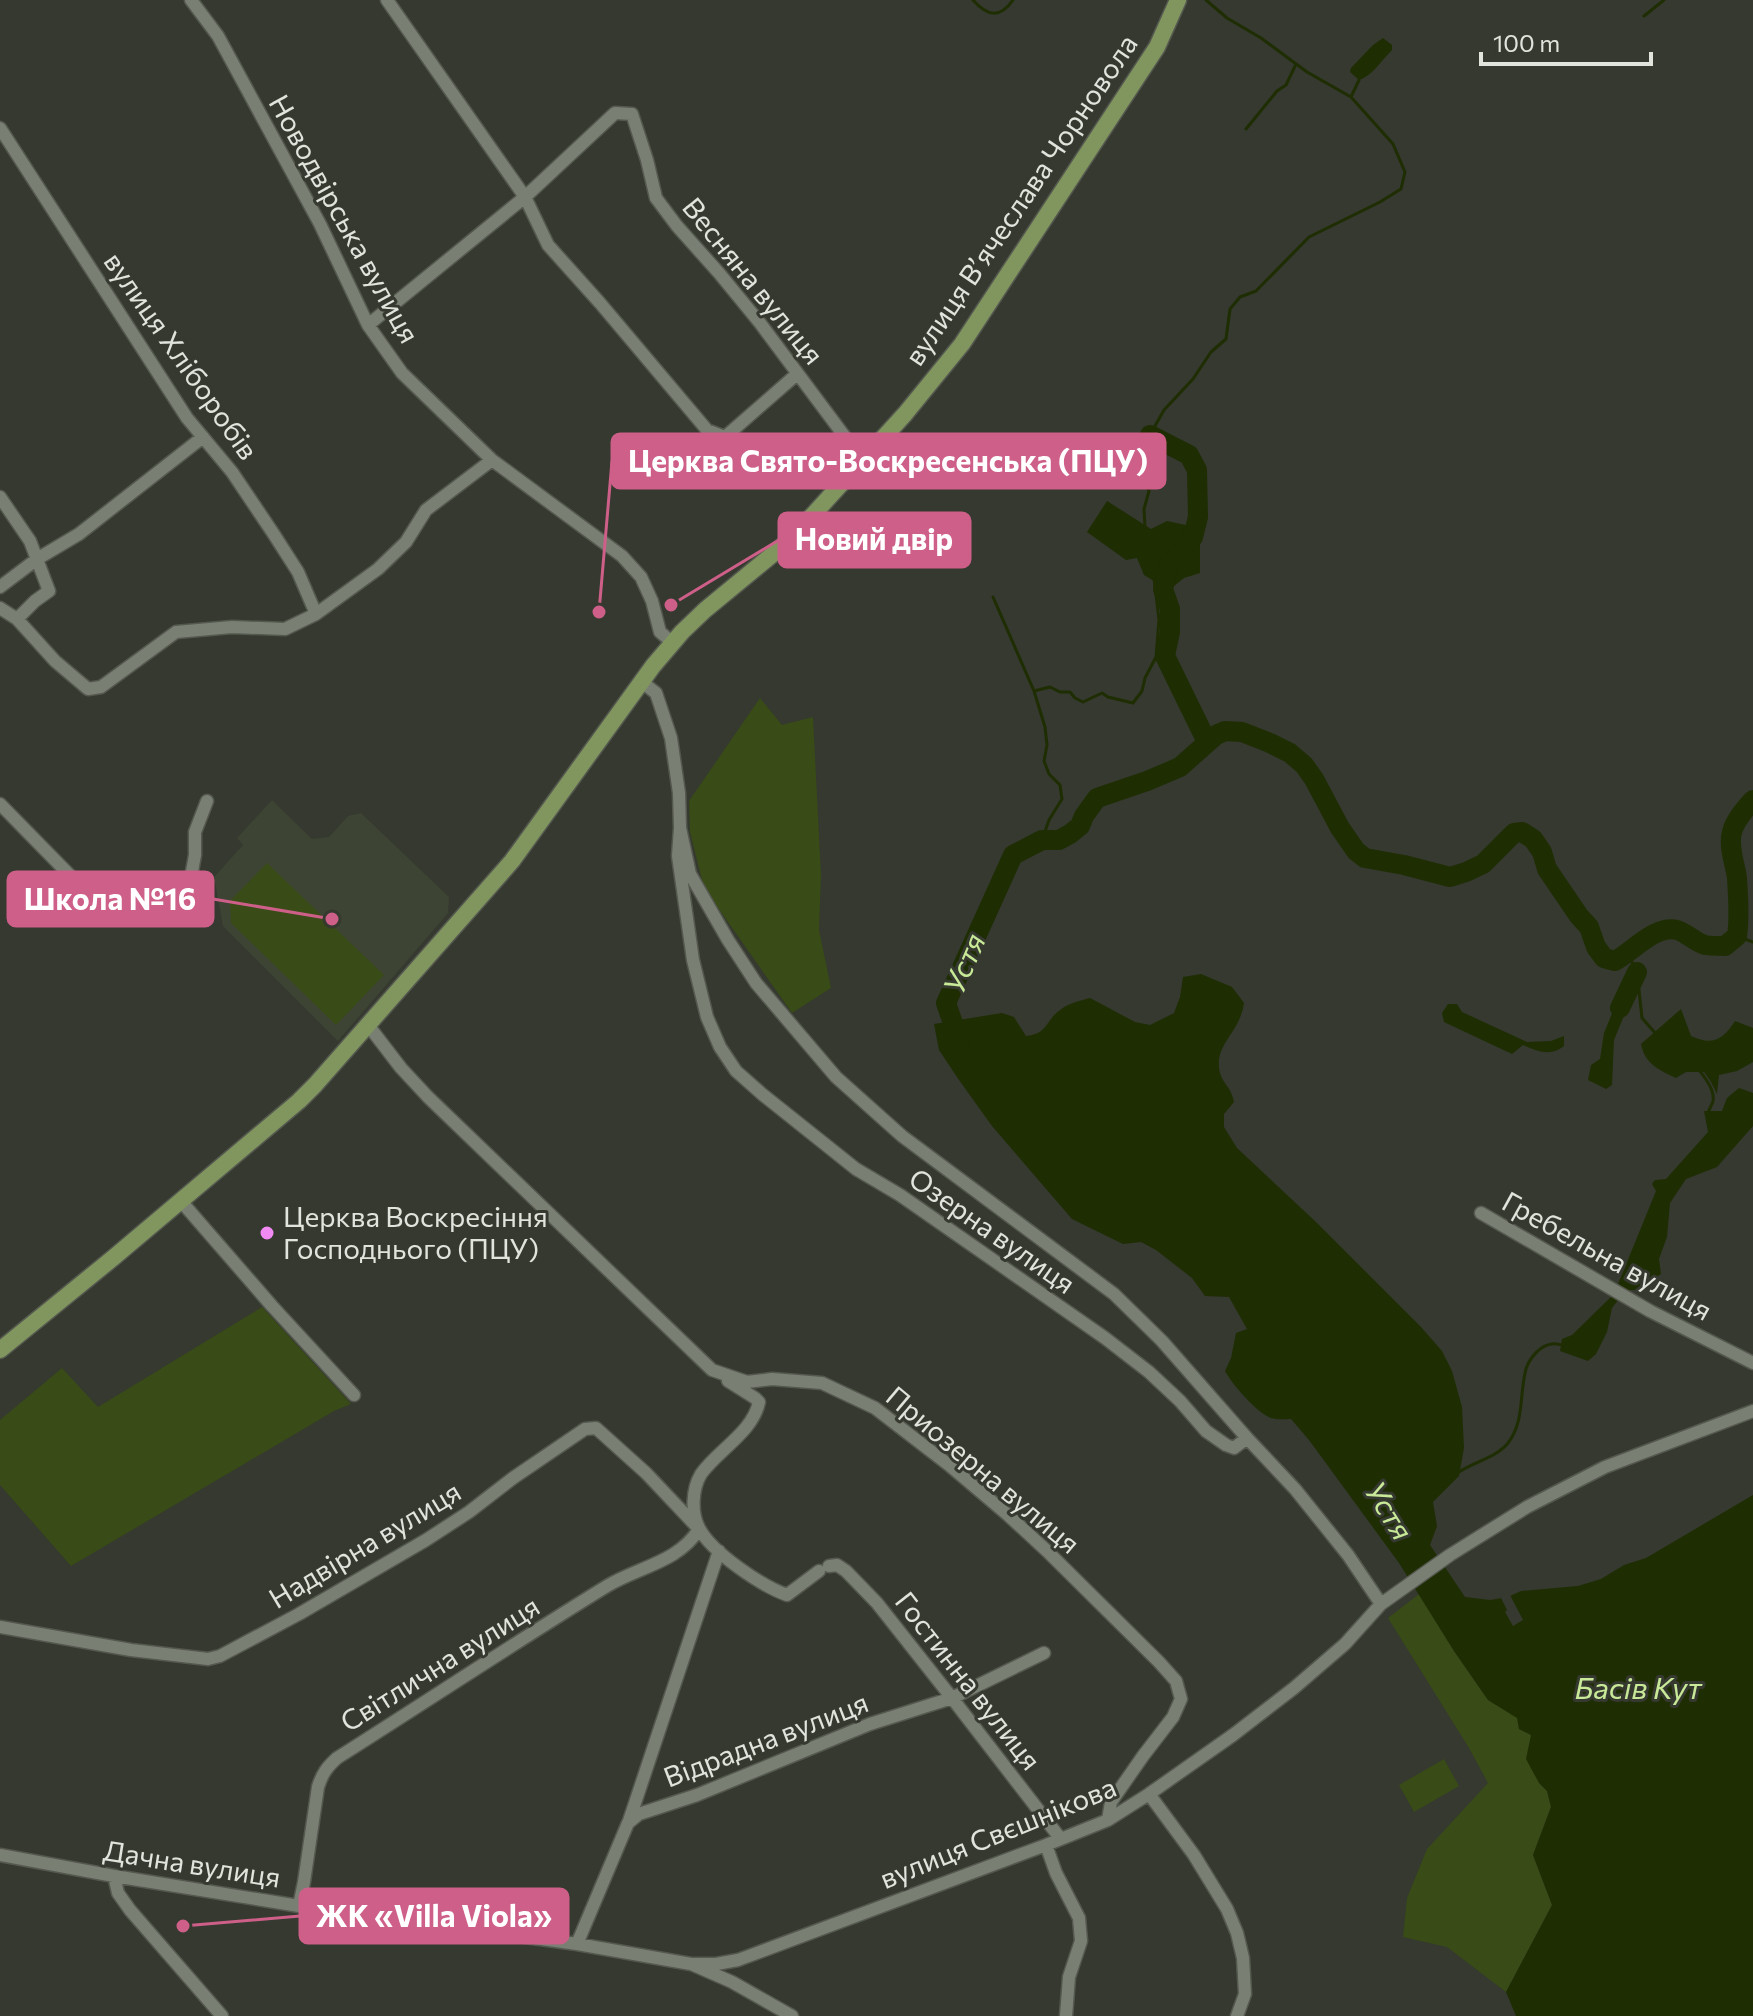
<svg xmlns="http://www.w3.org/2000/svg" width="1753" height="2016" font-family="Commissioner,sans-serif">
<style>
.built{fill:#3d4434}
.green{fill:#394b17}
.water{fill:#1f2d03}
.pier{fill:#35392f}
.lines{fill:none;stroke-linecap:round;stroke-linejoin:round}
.stream{stroke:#1f2d03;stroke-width:3}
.river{stroke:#1f2d03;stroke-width:20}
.minor-casing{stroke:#54584e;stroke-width:15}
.major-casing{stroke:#54584e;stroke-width:19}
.minor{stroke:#7a7f74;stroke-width:12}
.major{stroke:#81965f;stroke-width:16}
.poi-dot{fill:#f28af3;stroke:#35392f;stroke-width:3}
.labels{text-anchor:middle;stroke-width:6;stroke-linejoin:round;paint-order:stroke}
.street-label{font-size:28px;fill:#e1e4dd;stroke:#35392f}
.poi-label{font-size:28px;fill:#e1e4dd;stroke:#35392f;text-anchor:start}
.water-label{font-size:30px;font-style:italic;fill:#c8e997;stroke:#35392f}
.leader{fill:none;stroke:#cd5f88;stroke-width:3}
.callout-dot{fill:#cd5f88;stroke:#35392f;stroke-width:3}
.callout{fill:#cd5f88;stroke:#cd5f88;stroke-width:3}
.callout-label{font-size:30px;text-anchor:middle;font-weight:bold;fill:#fff}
</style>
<rect width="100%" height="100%" fill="#35392f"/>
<!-- built -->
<path class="built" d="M272 800 312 839 329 837 348 816 361 813 449 897 448 913 338 1041 223 926 214 877 243 845 237 838Z"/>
<!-- green -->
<path class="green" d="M760 698 782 725 813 717 821 875 819 930 831 988 792 1013 704 888 690 832 689 801Z
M267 863 384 975 336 1025 231 923 230 901Z
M262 1307 351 1404 334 1411 71 1566 0 1485V1420L62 1368 98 1407Z
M1419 1594 1454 1651 1488 1700 1518 1718 1519 1729 1531 1735 1539 1783 1547 1791 1551 1807 1533 1855 1552 1905 1506 1992 1447 1947 1403 1937 1407 1898 1427 1849 1488 1783 1469 1748 1388 1618Z
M1444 1759 1459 1786 1414 1812 1399 1785Z"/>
<!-- water -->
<path class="water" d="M1383 38 1392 45V50C1382 60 1372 76 1359 80L1350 72 1351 68 1373 45Z
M1107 501 1151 529 1167 521 1200 528V573L1184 578 1169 590 1144 575 1137 558 1126 560 1087 532Z
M1201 974 1232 987 1244 1003C1243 1010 1241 1016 1238 1022 1230 1038 1217 1049 1219 1068 1221 1084 1231 1085 1234 1102L1224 1114V1127L1237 1148 1316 1222 1421 1327 1442 1351 1452 1371 1462 1407 1464 1448 1459 1476 1433 1502 1437 1526 1430 1545 1465 1597 1490 1600 1508 1597 1521 1591 1578 1586 1601 1579 1624 1565 1646 1558 1753 1495V2016H1516L1506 1992 1552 1905 1533 1855 1551 1807 1547 1791 1539 1783 1526 1759 1531 1735 1519 1729 1517 1718 1488 1700 1454 1651 1399 1563 1309 1440 1291 1419C1286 1419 1277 1420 1271 1418 1257 1413 1232 1384 1225 1371L1231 1358 1236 1333 1247 1329 1229 1297 1205 1296 1192 1278 1156 1250 1141 1242 1123 1244 1072 1219 992 1126 959 1080 939 1050 934 1024 1002 1013 1014 1017 1026 1036C1048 1034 1045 1021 1060 1010 1069 1003 1079 1001 1090 998L1135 1022 1150 1025 1174 1013 1180 997 1183 977Z
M1625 982 1635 989 1614 1040 1612 1085 1606 1089 1588 1080 1591 1065 1600 1059 1604 1033Z
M1448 1004H1457L1462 1012 1527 1042 1551 1041 1564 1036V1046C1551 1057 1537 1051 1523 1045L1512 1054 1444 1022 1442 1013Z
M1681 1009 1691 1036C1712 1046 1723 1040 1735 1021L1753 1028V1062L1737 1071 1719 1075 1717 1094 1711 1082 1704 1072H1686L1676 1078C1659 1070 1645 1064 1641 1044Z
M1739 1088 1753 1093V1126L1717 1167 1686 1179 1670 1203 1667 1237 1659 1259 1661 1274 1635 1290H1626L1612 1308 1607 1332 1596 1354 1588 1361 1560 1351 1562 1339 1572 1335 1614 1294 1656 1191 1652 1184 1655 1180 1666 1179 1708 1132 1704 1111H1722L1727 1098Z"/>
<!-- pier -->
<path class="pier" d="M1509 1593 1523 1620 1513 1626 1505 1612 1507 1610 1499 1594Z"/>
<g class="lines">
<!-- stream -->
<path class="stream" d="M973 0C987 16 1000 19 1013 0
M1644 16 1664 0
M1351 97 1359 80
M1246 129 1277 91 1286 85 1296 64
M1145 527 1144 509 1149 491 1139 461 1147 440 1164 410 1193 379 1211 352 1226 339 1230 309 1240 297 1256 291 1309 237 1380 202 1401 189 1405 172 1393 144 1351 97 1307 72 1261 38 1227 18 1206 0
M993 597 1034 691 1045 727 1047 745 1044 761 1049 774 1060 785 1062 799 1049 820 1042 840
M1034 691 1050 687 1060 692H1070L1075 698 1083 702 1102 693 1108 697 1133 703 1142 691 1145 678 1156 657 1159 620 1154 578
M1737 936 1753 942
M1628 954 1637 972 1642 1018 1657 1035
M1699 1070C1705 1078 1715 1090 1713 1101 1712 1105 1709 1109 1708 1113
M1459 1472C1474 1462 1497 1457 1508 1443 1525 1421 1519 1394 1526 1369 1529 1359 1540 1345 1552 1344 1556 1343 1560 1345 1564 1345"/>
<!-- river -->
<path class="river" d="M1150 435 1189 455 1197 470 1198 517 1193 537 1169 566 1163 589 1170 609V632L1165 656 1207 742
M1620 1008 1637 972
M961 1046 946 1003 1013 855 1042 840H1059L1070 834 1080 826 1084 816 1097 798 1147 781 1180 767 1216 735 1225 731 1242 732 1270 743 1290 753 1304 765 1314 779 1340 828 1356 851 1365 858 1404 865 1450 877 1466 872 1483 864 1514 833 1522 832 1533 839 1542 852 1547 869 1579 916 1589 927 1596 947 1604 958 1615 961C1632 952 1656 924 1677 930 1687 933 1695 942 1705 945 1711 946 1719 946 1725 946L1737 936C1740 918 1738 896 1737 878 1735 863 1728 847 1732 832 1735 820 1745 809 1753 800"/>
<defs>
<path id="minor" d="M191 0 218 36 320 224 368 325 402 373 492 460 622 556 641 577 652 601 660 632 673 643
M387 0 525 197 615 113 632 114 647 160 656 198 677 226 719 273 760 323 863 461
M0 128 187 418 232 472 273 533 298 572 316 614
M368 325 525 197 548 245 600 303 707 430 725 437 797 374
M0 497 30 541 49 591 35 601 17 619
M0 587 37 559 79 534 203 437
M0 608 17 619 55 661 88 689 101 687 176 632 232 627 285 629 316 614 378 569 406 542 426 510 492 460
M642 682 656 693 671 738 679 793 680 828 690 874 728 940 756 983 836 1077 902 1136 1114 1294 1162 1341 1247 1438
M0 804 100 906 164 894 191 877 195 855V832L207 801
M680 828 678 856 693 960 707 1017 720 1047 736 1071 762 1094 856 1169 900 1195 1105 1338 1149 1372 1180 1401 1206 1431 1226 1445 1234 1448 1247 1438 1295 1489 1348 1555 1381 1604
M368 1025 401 1068 428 1097 712 1370 747 1382 772 1379 822 1383 875 1408 949 1465 1008 1515 1047 1551 1159 1662 1176 1681 1181 1699 1173 1717 1143 1756 1111 1802 1108 1820
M180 1200 272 1306 354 1395
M1481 1213 1650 1311 1753 1363
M728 1381 755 1398 759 1402C753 1432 718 1450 701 1474 692 1489 691 1513 699 1528 712 1553 762 1586 787 1595L819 1571
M829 1566 837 1565 846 1571 877 1603 952 1698 1060 1838
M0 1627 131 1650 208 1659 220 1656 299 1614 426 1540 469 1512 513 1478 585 1429 596 1428 646 1473 699 1529C679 1562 638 1567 607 1586 516 1642 427 1701 337 1758 327 1767 322 1774 318 1787L304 1882 299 1906
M1149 1794 1194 1855 1227 1909 1237 1933 1243 1958 1245 1994 1237 2016
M629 1821 719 1551
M1046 1845 1056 1873 1079 1918 1081 1941 1069 1977 1066 2016
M0 1855 114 1876 299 1906 577 1944 691 1964 732 1982 792 2016
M114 1876 118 1893 130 1910 222 2016
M577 1944 628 1823 639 1814 697 1795 870 1724 952 1698 1044 1653
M691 1964H716L738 1960 1046 1845 1108 1820 1149 1794 1233 1735 1294 1688 1345 1644 1381 1604 1450 1555 1527 1507 1605 1467 1753 1411"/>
<path id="major" d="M0 1350 113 1258 299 1101 315 1085 512 861 653 666 682 632 705 610 790 540 905 414 962 344 1157 47 1178 0"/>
</defs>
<!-- minor casing -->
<use href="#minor" class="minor-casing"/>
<!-- major casing -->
<use href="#major" class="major-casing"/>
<!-- minor -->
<use href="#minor" class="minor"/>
<!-- major -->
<use href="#major" class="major"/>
</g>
<!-- markers -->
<circle class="poi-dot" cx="267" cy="1233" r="8"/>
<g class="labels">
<!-- street labels -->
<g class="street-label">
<text transform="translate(1021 200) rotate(-56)" y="10">вулиця Вʼячеслава Чорновола</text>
<text transform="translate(344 219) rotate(61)" y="10">Новодвірська вулиця</text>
<text transform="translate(753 281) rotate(51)" y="10">Весняна вулиця</text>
<text transform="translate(181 356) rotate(55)" y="10">вулиця Хліборобів</text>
<text transform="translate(992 1231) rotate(35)" y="10">Озерна вулиця</text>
<text transform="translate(1607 1256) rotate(29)" y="10">Гребельна вулиця</text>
<text transform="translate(983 1470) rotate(40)" y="10">Приозерна вулиця</text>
<text transform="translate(365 1545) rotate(-31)" y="10">Надвірна вулиця</text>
<text transform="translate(440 1664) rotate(-32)" y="10">Світлична вулиця</text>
<text transform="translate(968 1681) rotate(52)" y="10">Гостинна вулиця</text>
<text transform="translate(766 1740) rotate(-21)" y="10">Відрадна вулиця</text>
<text transform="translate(998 1833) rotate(-22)" y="10">вулиця Свєшнікова</text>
<text transform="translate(192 1864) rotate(9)" y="10">Дачна вулиця</text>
</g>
<!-- poi labels -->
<g class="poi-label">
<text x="283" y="1227">Церква Воскресіння<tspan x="283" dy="32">Господнього (ПЦУ)</tspan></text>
</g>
<!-- water labels -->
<g class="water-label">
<text transform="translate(965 964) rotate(-67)" y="10">Устя</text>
<text transform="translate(1388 1511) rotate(58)" y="10">Устя</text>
<text x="1638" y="1699">Басів Кут</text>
</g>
</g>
<!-- callouts -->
<path class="leader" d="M599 612L612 461M671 605L779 540M332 919L213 899M183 1926L300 1916"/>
<g class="callout-dot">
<circle cx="599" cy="612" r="8"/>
<circle cx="671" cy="605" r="8"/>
<circle cx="332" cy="919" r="8"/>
<circle cx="183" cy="1926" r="8"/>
</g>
<g class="callout">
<rect x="612" y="434" width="553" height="54" rx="8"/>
<rect x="779" y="513" width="191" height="54" rx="8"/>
<rect x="8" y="872" width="205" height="54" rx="8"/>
<rect x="300" y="1889" width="268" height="54" rx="8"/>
</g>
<g class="callout-label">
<text x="888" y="472">Церква Свято-Воскресенська (ПЦУ)</text>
<text x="874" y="550">Новий двір</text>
<text x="110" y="910">Школа №16</text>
<text x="434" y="1927">ЖК «Villa Viola»</text>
</g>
<!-- scale -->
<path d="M1481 52v12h170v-12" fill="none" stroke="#e1e4dd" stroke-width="4"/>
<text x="1493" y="52" font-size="24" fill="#e1e4dd" stroke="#35392f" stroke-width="6" paint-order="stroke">100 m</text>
</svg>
